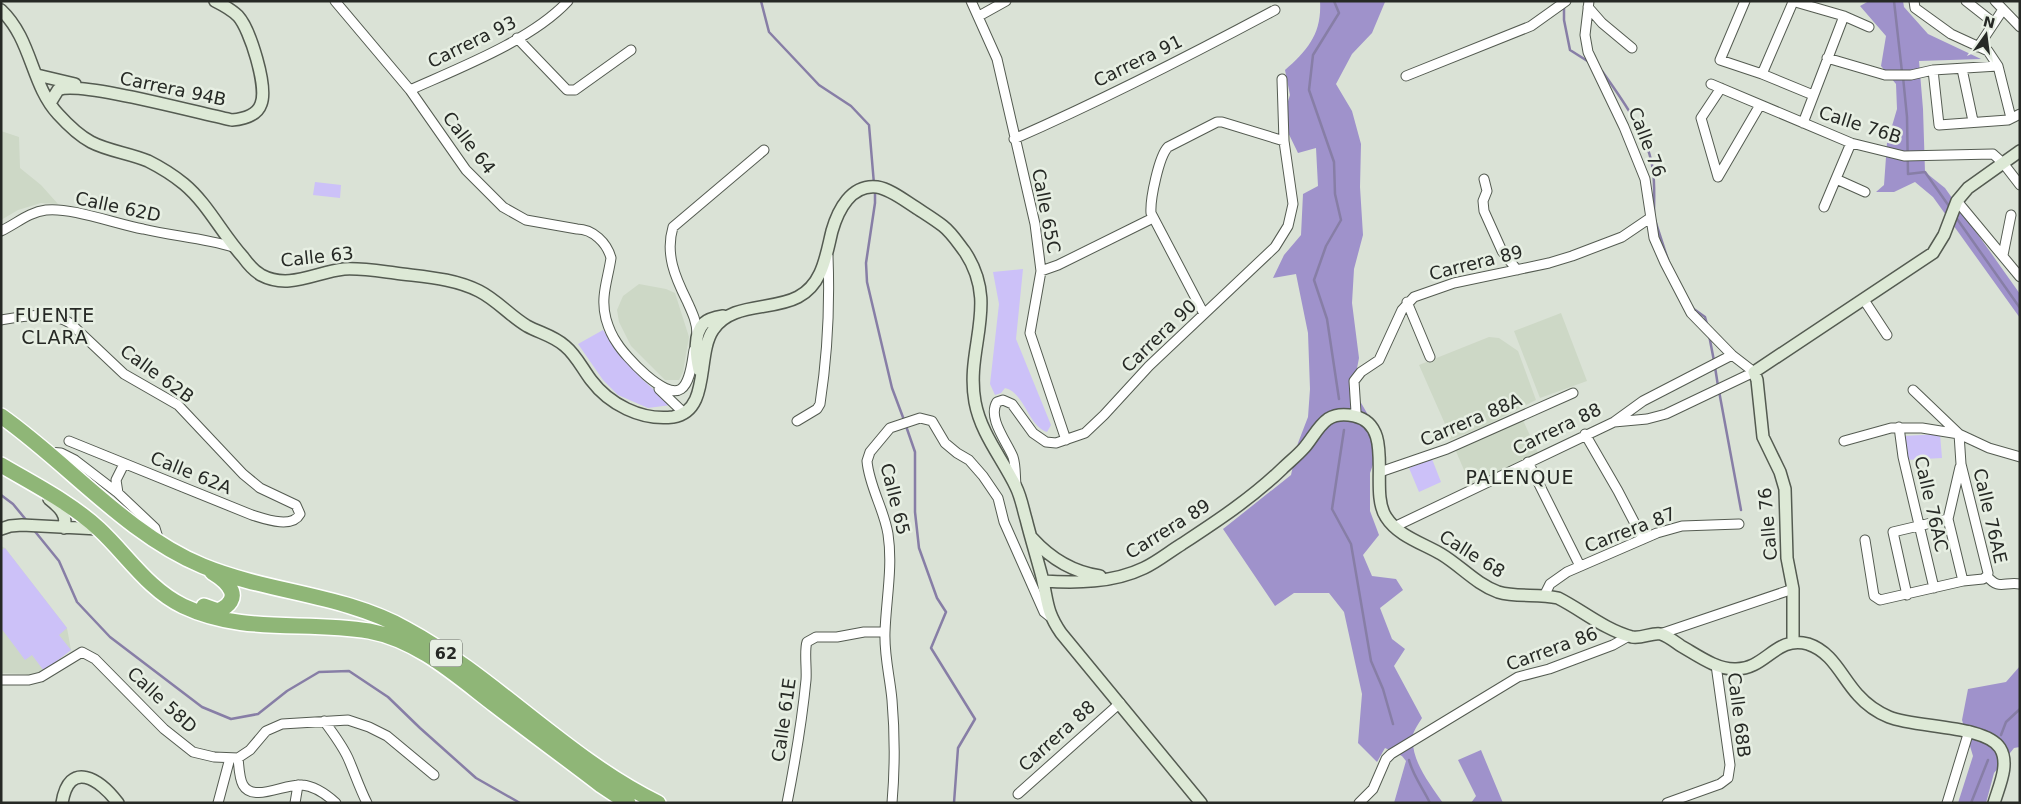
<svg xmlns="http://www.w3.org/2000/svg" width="2021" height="804" font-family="'DejaVu Sans',sans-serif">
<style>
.built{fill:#cdd8c6}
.green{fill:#ccc1f8}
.forest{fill:#9f92cb}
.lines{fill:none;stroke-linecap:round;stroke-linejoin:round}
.stream{stroke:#877ea6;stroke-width:2.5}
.street-casing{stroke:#545b51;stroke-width:11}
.secondary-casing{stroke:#545b51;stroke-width:14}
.highway-casing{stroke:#fff;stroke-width:18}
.street{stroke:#fff;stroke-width:9}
.secondary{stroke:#dde9d6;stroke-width:11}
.highway{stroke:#8fb677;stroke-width:15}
.labels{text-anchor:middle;stroke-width:5;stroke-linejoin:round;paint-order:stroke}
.shield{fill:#e7efe3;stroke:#60645e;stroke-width:1}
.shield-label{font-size:16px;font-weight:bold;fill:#262925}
.street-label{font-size:18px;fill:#262925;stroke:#e7efe3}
.neighbourhood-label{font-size:19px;letter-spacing:1px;fill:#262925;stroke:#e7efe3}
</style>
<rect width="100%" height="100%" fill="#dae2d6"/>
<!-- built -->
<path class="built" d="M1 131 19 137 20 168 41 185 58 204 41 203 18 210 1 220Z
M639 284 666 289 675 293 689 337 683 372 679 380H665L631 346 619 322 617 310 623 296Z
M1561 313 1587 381 1540 398 1514 331Z
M1489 337 1499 338 1518 351 1536 400 1485 426 1450 440 1449 433 1419 365Z
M1522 418 1538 453 1470 484 1455 449Z
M1 546 5 548 67 628 71 650 33 677 25 674 1 673Z"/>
<!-- green -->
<path class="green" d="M315 182 341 185 340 198 313 195Z
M1023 269 1016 339 1051 425 1047 432C1028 426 1025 393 1005 388L1001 393 995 395 990 384 999 304 993 272Z
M603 330 622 358 643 380 671 405 648 408 618 395 603 380 578 344Z
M1940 434 1942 458 1906 460 1904 436Z
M1432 459 1441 482 1419 492 1409 468Z
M5 548 67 628 59 635 71 650 44 671 32 655 25 660 1 628V550Z"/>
<!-- forest -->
<path class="forest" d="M1320 1 1385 2 1372 33 1352 54 1336 84 1352 111 1361 144 1360 187 1363 235 1354 269 1352 303 1359 358 1353 389 1382 439 1370 473V511L1379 535 1363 555 1372 576 1396 579 1403 590 1380 608 1392 639 1405 649 1394 666 1422 718C1419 723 1414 730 1413 735 1410 760 1430 784 1443 803H1394L1406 761 1402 756 1385 748 1377 762 1358 743 1362 694 1344 612 1329 593H1294L1275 606 1223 529 1291 475 1298 443 1308 417 1310 389 1308 333 1296 274 1273 278 1284 255 1301 235 1303 194 1318 186 1316 148 1298 153 1282 120 1290 95 1285 70C1308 50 1322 33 1320 1Z
M1869 1H1903L1904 7 1928 34 1981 59 1919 61 1923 109 1925 172 1945 188 2020 294V318L1933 197 1915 182 1894 192H1876L1884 185 1887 143 1897 109 1896 84 1881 66 1886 36 1860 6Z
M2020 666V747L2014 748 1994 773 1986 803H1958L1973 756 1962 720 1968 689 2006 682Z
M1481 750 1503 803H1471L1476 796 1458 760Z"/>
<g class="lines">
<!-- stream -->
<path class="stream" d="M761 1 769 32 819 85 851 106 869 125 874 184
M1334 1 1339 13 1313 55 1309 90 1334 162 1335 194 1341 220 1326 246 1314 280 1327 319 1339 399
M1894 1 1902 72
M1564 6V20L1570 50 1589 62
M1602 71C1622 99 1649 136 1653 171 1655 185 1654 200 1654 215
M1903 77 1907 117 1908 174 1925 172 1951 209
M875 192V203L866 263 867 282 892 388 904 420
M1955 216 2020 308
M1655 220 1668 260
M1691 307 1705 317 1707 324
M1709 335 1714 361
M1715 367 1718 386
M1719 391 1741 510
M906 426 915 452V512L919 548 937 598 946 612 931 648 975 719 958 748 954 803
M1344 430 1332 509 1351 544 1371 661 1383 689 1393 724
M1 495 13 504 27 521
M33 529 59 561 77 602 110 637 202 707 231 719 258 714 287 691 319 672 349 671 388 697 420 728 476 778 520 803
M2001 735 2006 722 2020 709
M1409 760C1413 776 1423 788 1430 803
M1971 803 1988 760"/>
<defs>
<path id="street" d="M335 1 410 90 466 170 503 207 526 220 577 229C593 229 607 243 611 258 608 279 600 297 606 319 608 326 612 336 617 343 625 356 665 400 681 389 691 382 692 360 694 350
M971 1 997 59 1035 224 1041 271 1030 333 1066 440
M1589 1 1585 35 1588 52 1624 127 1645 179 1654 238 1665 263 1691 313 1732 355 1754 372 1666 414 1647 419 1614 422
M1745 1 1720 60 1762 74 1813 95
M1792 1 1844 16 1869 27
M1914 1 1915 8 1951 34 1988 51 1998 66 2011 118
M1966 1 1994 23
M1995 1 2020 27
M1588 7 1602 23 1632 48
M979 16 1006 1
M517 38 567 90H575L631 50
M1978 47 2002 11
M1827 58 1885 75H1911L1933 70 1998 66
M1962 69 1973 121
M1933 70 1939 125 2008 120 2020 114
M1762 74 1793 2
M1406 76 1531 26 1566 1
M1711 84 1851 143 1904 156 1993 154 2003 163 2020 185
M410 90C459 68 532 40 568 1
M1803 123 1844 16
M1014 139C1103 100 1189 56 1275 10
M1718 177 1701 118 1721 88
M1718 177 1760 105
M1484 179 1487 191 1483 201 1484 211 1502 251 1517 270
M1836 179 1865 192
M1957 201 2020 277
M1824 207 1851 143
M1 231C16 224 29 212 46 210 71 207 116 224 143 229 172 236 204 238 233 247
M2003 255 2011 215
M1041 271 1058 265 1153 218
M1864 300 1887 335
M1407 302 1430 357
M1204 314 1151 213C1150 199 1159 156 1168 147L1217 122H1222L1284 141
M1 320C24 316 50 311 70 323L124 374 178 405 243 474 260 488 296 505 300 514C292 529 265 519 252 515L69 441
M697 334C697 322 692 312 687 301 675 277 665 254 673 227L764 150
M659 389 684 413
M1913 390 1959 434 1961 464 1988 573 1987 576
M1350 415 1356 412 1354 381 1361 372 1379 360 1402 310 1414 297 1454 283 1549 263 1572 256 1622 237 1650 218
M797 421 817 409 820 404C828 352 830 308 828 256
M1899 427 1903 457 1934 588
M1585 434 1618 491 1643 539
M1844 441 1891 428H1922L1959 434 1989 448 2020 457
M48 452 61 453 75 460 118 493 155 528 159 541
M1528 462 1580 566
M1960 467 1948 519 1963 581
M1380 472 1447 449 1573 393
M1016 485C1015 476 1016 466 1013 457 1007 442 987 418 997 402L1003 400 1012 404 1033 433 1046 442 1056 443 1085 433 1104 415 1149 366 1275 247 1288 226 1293 204 1284 141 1282 79
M118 493 116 480 124 464
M1394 527 1614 422 1643 401 1732 355
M1865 540 1874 596 1880 600 1963 581 1983 579 1987 576
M1987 576C1999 591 2005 581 2020 584
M1907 595 1893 532 1948 519
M1544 596 1550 584 1567 572 1657 533 1682 526 1739 524
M1660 634 1793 589
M1 680H29L41 677 82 652 95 659 164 729 193 752 214 757 238 758 250 750 266 731 282 724 348 720 369 727 387 736 434 775
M324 721C333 733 342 745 348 758 355 774 359 787 367 803
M238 758C239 766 239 778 243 785 253 803 286 783 302 785 315 786 326 794 336 803
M1018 794 1120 703
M218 803 230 758
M295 803 298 785
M787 803C795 762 802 721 806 680 807 669 804 650 807 642L816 637H837L864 632H885
M892 803C895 768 895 735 892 700 890 677 884 656 885 632 886 600 893 567 888 534 884 509 869 486 867 461L870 452 890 428 920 418 932 421 945 443 957 453 969 460 983 476 998 498 1004 522 1044 612 1049 616
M1359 803 1373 789 1386 759 1391 754 1518 677 1549 669 1613 645 1629 636
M1667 803 1720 784 1728 778 1730 765 1716 665
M1947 803 1969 731"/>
<path id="secondary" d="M1 10C32 39 31 85 58 114 68 125 78 135 91 142 108 151 129 153 148 161 160 167 173 175 184 184 208 204 222 234 243 257 248 264 253 270 261 275 289 290 316 272 344 269 361 268 379 271 395 273 424 277 453 278 479 291 497 300 510 316 527 326 540 333 554 336 565 346 576 355 582 368 591 380 609 404 641 421 673 417 711 411 696 355 713 330 731 302 772 311 798 297 823 284 826 255 832 231 838 210 851 184 877 187 890 189 904 200 915 207 924 213 934 219 943 226 952 233 958 243 965 252 1000 305 965 347 975 402 981 434 1002 458 1016 487 1021 497 1023 509 1026 519 1031 539 1037 558 1042 577 1048 602 1046 611 1061 633L1201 803
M37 75 75 84
M50 103 58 90C78 80 202 114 232 120 243 119 257 116 261 104 268 87 250 29 238 16 231 9 223 5 215 1
M699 370C696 357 693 334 704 323 708 319 717 317 723 316
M49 499C59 507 68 515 64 528
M1 529 10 526 22 525 99 529
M1032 538C1051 559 1072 572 1100 576
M1043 581C1076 583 1113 583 1144 568 1157 562 1169 552 1182 544 1217 521 1252 498 1282 469 1289 462 1297 456 1304 448 1312 439 1318 426 1328 419 1336 414 1345 414 1354 416 1397 425 1368 490 1386 517 1398 536 1422 543 1441 554 1461 566 1476 584 1498 592 1518 598 1538 593 1558 598 1582 610 1605 630 1632 637 1642 639 1652 632 1661 634 1668 636 1675 642 1681 646 1697 655 1717 670 1736 669 1766 669 1776 635 1808 644 1833 652 1842 678 1858 695 1866 704 1877 712 1889 717 1916 728 1985 725 2000 748 2010 764 1999 786 1994 803
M1793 643V589L1787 558 1785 489 1780 472 1763 437 1757 380 1754 372 1933 253 1944 235 1957 201 1968 188 2020 151
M62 803C69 759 100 779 118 803"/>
<path id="highway" d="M1 416C68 463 126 534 203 566 269 593 343 594 406 629 495 677 566 758 658 803
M1 465C35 485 71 503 99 529 127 555 148 589 183 606 244 635 305 620 369 631 418 640 457 676 495 705 530 732 566 758 601 785L628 803
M204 606 218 611C244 599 230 583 212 572"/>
</defs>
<!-- street casing -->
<use href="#street" class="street-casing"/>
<!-- secondary casing -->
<use href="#secondary" class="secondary-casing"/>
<!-- highway casing -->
<use href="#highway" class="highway-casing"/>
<!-- street -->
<use href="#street" class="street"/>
<!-- secondary -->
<use href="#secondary" class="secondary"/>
<!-- highway -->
<use href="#highway" class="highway"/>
</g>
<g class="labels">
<!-- shield labels -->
<rect class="shield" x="430" y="639.5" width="32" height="27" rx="4"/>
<g class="shield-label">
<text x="446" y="659">62</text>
</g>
<!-- street labels -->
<g class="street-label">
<text transform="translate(472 42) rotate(-26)" y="6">Carrera 93</text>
<text transform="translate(1138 61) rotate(-26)" y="6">Carrera 91</text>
<text transform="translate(173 89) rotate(12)" y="6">Carrera 94B</text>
<text transform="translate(1860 125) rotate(18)" y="6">Calle 76B</text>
<text transform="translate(1647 142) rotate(69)" y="6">Calle 76</text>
<text transform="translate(469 143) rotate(52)" y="6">Calle 64</text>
<text transform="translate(118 207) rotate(12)" y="6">Calle 62D</text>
<text transform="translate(1046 211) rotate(79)" y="6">Calle 65C</text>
<text transform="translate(317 257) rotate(-6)" y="6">Calle 63</text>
<text transform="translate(1476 263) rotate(-14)" y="6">Carrera 89</text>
<text transform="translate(1159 336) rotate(-44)" y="6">Carrera 90</text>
<text transform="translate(157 374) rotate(36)" y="6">Calle 62B</text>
<text transform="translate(1471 420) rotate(-23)" y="6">Carrera 88A</text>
<text transform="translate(1557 429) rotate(-26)" y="6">Carrera 88</text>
<text transform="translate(191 473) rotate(22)" y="6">Calle 62A</text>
<text transform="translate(895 499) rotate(76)" y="6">Calle 65</text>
<text transform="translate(1931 504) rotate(77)" y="6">Calle 76AC</text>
<text transform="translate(1990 516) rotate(77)" y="6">Calle 76AE</text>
<text transform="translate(1768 524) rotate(-95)" y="6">Calle 76</text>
<text transform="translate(1168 529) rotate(-32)" y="6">Carrera 89</text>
<text transform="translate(1630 530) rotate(-21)" y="6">Carrera 87</text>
<text transform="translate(1472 554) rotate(32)" y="6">Calle 68</text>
<text transform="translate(1552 649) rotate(-20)" y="6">Carrera 86</text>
<text transform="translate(162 700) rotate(43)" y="6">Calle 58D</text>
<text transform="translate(1739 715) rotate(83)" y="6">Calle 68B</text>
<text transform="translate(784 720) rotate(-82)" y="6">Calle 61E</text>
<text transform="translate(1057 736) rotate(-42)" y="6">Carrera 88</text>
</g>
<!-- neighbourhood labels -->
<g class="neighbourhood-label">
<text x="55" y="322">FUENTE<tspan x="55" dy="22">CLARA</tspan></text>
<text x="1520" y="484">PALENQUE</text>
</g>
</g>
<!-- border -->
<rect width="2021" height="804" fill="none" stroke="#262925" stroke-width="5"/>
<!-- north arrow -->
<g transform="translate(1986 35) rotate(14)" stroke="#e7efe3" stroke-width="4" paint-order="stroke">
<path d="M0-4L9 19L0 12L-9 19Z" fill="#262925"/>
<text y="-8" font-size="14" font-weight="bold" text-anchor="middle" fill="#262925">N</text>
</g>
</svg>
